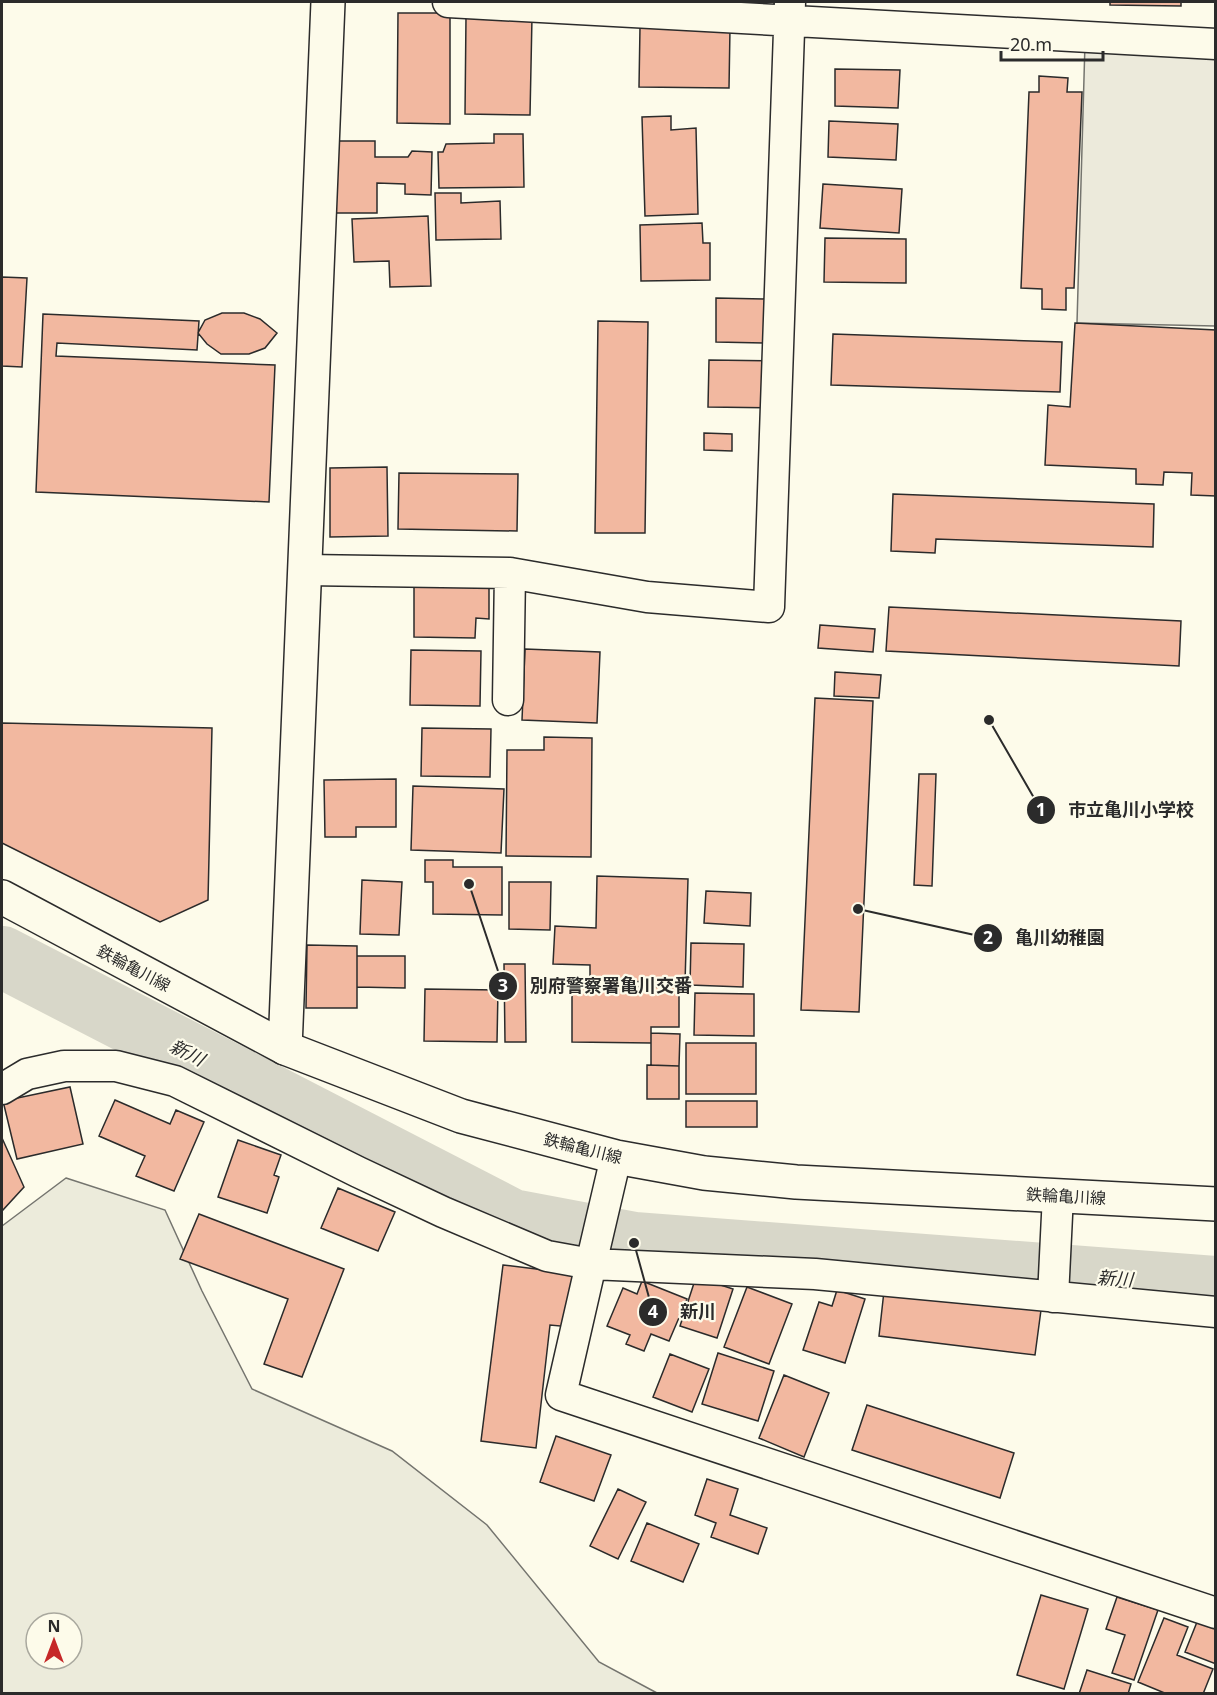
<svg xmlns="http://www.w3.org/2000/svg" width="1217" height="1695" font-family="'Noto Sans','Noto Sans JP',sans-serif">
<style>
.green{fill:#ecebdb;stroke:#74746e;stroke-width:1.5;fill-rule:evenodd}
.parking{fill:#eceadb;stroke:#74746e;stroke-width:1.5}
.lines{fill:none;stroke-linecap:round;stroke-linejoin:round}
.river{stroke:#d8d7c9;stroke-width:62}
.building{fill:#f2b8a0;stroke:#2b2b2b;stroke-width:1.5}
.minor-casing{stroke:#2b2b2b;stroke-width:33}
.tertiary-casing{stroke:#2b2b2b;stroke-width:36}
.secondary-casing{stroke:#2b2b2b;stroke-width:36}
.minor{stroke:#fdfbea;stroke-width:30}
.tertiary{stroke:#fdfbea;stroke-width:33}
.secondary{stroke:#fdfbea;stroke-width:33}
.labels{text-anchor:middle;stroke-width:4.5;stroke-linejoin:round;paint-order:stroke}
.street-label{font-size:16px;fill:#2b2b2b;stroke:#fdfbea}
.water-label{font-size:18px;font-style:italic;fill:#2b2b2b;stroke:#fdfbea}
.leader{fill:none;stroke:#2b2b2b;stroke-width:2}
.callout-dot{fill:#2b2b2b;stroke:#fdfbea;stroke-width:2}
.mark-label{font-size:18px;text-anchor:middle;font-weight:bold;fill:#fff}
.callout-label{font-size:18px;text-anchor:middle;font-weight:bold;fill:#2b2b2b;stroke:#fdfbea;stroke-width:4.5;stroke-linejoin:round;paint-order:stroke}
</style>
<rect width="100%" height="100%" fill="#fdfbea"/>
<!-- green -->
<path class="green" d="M66 1178 165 1210 202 1291 252 1389 392 1451 487 1525 599 1662 657 1693H2V1226ZM36 1623H72V1659H36Z"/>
<!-- parking -->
<path class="parking" d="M1085 43 1215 48V326L1077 323Z"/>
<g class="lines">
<!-- river -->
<path class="river" d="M2 957 512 1220 634 1243 1216 1287"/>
</g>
<!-- building -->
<path class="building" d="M1110 2H1181V6L1110 5Z
M398 13H450V124L397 123Z
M466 17H532L530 115 465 114Z
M640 27 730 28 729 88 639 87Z
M835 69 900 70 898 108 835 106Z
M1039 76 1068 78 1067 92H1082L1074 288H1066V310L1042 309V289L1021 288 1029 92H1039Z
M671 116V130L696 128 698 214 645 216 642 117Z
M829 121 898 124 896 160 828 157Z
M494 134H523L524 187 439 188 438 152H443L446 144 494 143Z
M335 141H375V157H408L412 151 432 152 431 195 405 194V184L377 183V213H335Z
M823 184 902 189 899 233 820 228Z
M435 193H461V203L500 201 501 239 436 240Z
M428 216 431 286 390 287 389 261 354 262 352 219Z
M702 223 703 243H710V280L641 281 640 225Z
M825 238 906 239V283L824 282Z
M2 277 27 278 22 367 2 366Z
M716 298 769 299 768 343 716 342Z
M222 313H244L260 319 277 333 265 348 249 354H221L207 344 198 333 205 320Z
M43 314 199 321 197 350 57 343 56 356 275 365 269 502 36 492Z
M598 321 648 322 645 533H595Z
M1075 323 1216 330V496L1191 495 1192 473 1164 472 1163 485 1136 484V469L1045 465 1048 405 1070 407Z
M833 334 1062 342 1060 392 831 385Z
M709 360 777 361 776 408 708 407Z
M704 433 732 434V451L704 450Z
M387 467 388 536 330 537V468Z
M399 473 518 474 517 531 398 529Z
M893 494 1154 504 1153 547 936 539 935 553 891 551Z
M414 582 489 584V619L476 618 475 638 414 637Z
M889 607 1181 621 1179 666 886 651Z
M820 625 875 629 873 652 818 648Z
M525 649 600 652 597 723 522 720Z
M411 650 481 651 480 706 410 705Z
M835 672 881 675 879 698 834 696Z
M815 698 873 701 859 1012 801 1010Z
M2 723 212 728 208 900 160 922 2 843Z
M422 728 491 729 490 777 421 776Z
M544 737 592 738 591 857 506 856 507 750H544Z
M919 774H936L932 886 914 885Z
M396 779V827H356V837H325L324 780Z
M413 786 504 789 501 853 411 850Z
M425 860H453V867H502V915L433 914V882H425Z
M597 876 688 879 685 983 590 980V965L553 964 555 926 596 928Z
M362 880 402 882 399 935 360 934Z
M509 882H551L550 930 509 929Z
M706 891 751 893 750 926 704 923Z
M691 943 744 944 743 987 690 985Z
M307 945 357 946V1008H306Z
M357 956H405V988L357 987Z
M504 964H525L526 1042H505Z
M572 986 679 987V1027H651V1043L572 1042Z
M425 989 498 990 497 1042 424 1041Z
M695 993 754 994V1036L694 1035Z
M651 1033 680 1034 679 1066 651 1065Z
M686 1043H756V1094H686Z
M647 1065 679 1066V1099H647Z
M70 1087 83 1144 17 1159 3 1101Z
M115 1100 170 1124 176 1110 204 1122 174 1191 136 1176 145 1156 99 1136Z
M686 1101H757V1127H686Z
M2 1138 24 1187 2 1211Z
M238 1140 281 1155 274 1175 279 1177 267 1213 218 1197Z
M338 1188 395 1212 378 1251 321 1228Z
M199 1214 344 1269 302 1377 264 1364 288 1299 180 1259Z
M503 1265 577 1274 571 1327 550 1325 536 1448 481 1441Z
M696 1277 733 1289 717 1338 680 1326Z
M642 1281 687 1299 669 1341 651 1334 644 1351 626 1344 630 1335 607 1326 623 1288 637 1294Z
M747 1287 792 1304 769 1364 724 1347Z
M837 1290 865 1299 845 1363 803 1350 819 1302 832 1306Z
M884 1291 1041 1310 1035 1355 879 1336Z
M718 1353 774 1371 758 1421 702 1404Z
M670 1354 709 1369 692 1412 653 1397Z
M784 1375 829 1393 804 1457 759 1438Z
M867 1405 1014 1453 1000 1498 852 1450Z
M556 1436 611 1455 594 1501 540 1482Z
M707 1479 738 1489 730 1515 767 1528 758 1554 711 1537 716 1523 695 1515Z
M618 1489 646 1502 618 1559 590 1546Z
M647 1523 699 1544 683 1582 631 1561Z
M1041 1595 1088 1609 1064 1689 1017 1675Z
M1117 1597 1158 1610 1134 1680 1112 1673 1125 1635 1106 1629Z
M1199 1617 1216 1624V1664L1185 1652Z
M1164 1618 1188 1627 1177 1655 1213 1669 1203 1694H1167L1138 1682Z
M1087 1670 1131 1684 1128 1694H1079Z"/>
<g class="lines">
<defs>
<path id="minor" d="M448 2 1216 44
M306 570 510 573 508 700
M510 573 647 597 769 607 790 2
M2 1089 27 1074 64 1066H116L175 1081 358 1172 443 1212 547 1256 591 1264 616 1157
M1053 1297 1058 1195
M1216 1312 815 1274 591 1264 561 1395 1216 1613"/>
<path id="tertiary" d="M285 1048 328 2"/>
<path id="secondary" d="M2 897 285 1048 461 1116 616 1157 704 1173 796 1182 1216 1204"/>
</defs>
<!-- minor casing -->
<use href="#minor" class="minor-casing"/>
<!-- tertiary casing -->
<use href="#tertiary" class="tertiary-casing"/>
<!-- secondary casing -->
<use href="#secondary" class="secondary-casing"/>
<!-- minor -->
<use href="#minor" class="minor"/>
<!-- tertiary -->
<use href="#tertiary" class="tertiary"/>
<!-- secondary -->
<use href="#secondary" class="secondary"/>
</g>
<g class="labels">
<!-- street labels -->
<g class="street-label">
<text transform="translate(134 968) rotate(28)" y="6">鉄輪亀川線</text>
<text transform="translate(583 1148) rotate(14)" y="6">鉄輪亀川線</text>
<text transform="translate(1066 1196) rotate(3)" y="6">鉄輪亀川線</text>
</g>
<!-- water labels -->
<g class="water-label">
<text transform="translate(187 1053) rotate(27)" y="6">新川</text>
<text transform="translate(1115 1279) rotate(4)" y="6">新川</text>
</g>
</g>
<!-- callouts -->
<path class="leader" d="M989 720L1041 810M858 909L988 938M469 884L503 986M634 1243L653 1312"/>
<g class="callout-dot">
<circle cx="989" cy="720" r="6"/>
<circle cx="858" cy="909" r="6"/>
<circle cx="469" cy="884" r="6"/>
<circle cx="634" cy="1243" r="6"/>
<circle cx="1041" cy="810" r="15"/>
<circle cx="988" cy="938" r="15"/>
<circle cx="503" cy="986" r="15"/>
<circle cx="653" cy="1312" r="15"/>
</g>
<g class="mark-label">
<text x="1041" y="816">1</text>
<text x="988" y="944">2</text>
<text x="503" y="992">3</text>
<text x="653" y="1318">4</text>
</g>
<g class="callout-label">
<text x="1131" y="816">市立亀川小学校</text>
<text x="1060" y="944">亀川幼稚園</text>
<text x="611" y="992">別府警察署亀川交番</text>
<text x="698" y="1318">新川</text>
</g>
<!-- border -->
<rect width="1217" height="1695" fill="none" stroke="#2b2b2b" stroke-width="6"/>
<!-- north arrow -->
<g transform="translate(54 1641)"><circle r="28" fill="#fdfbea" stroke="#a9a89e" stroke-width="1.5"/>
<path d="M0-4.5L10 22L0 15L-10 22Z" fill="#c62828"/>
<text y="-9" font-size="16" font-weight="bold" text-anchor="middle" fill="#2b2b2b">N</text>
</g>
<!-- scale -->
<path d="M1001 51v9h102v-9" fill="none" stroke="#2b2b2b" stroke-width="3"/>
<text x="1010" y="51" font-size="18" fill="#2b2b2b" stroke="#fdfbea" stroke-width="4.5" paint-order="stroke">20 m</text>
</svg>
